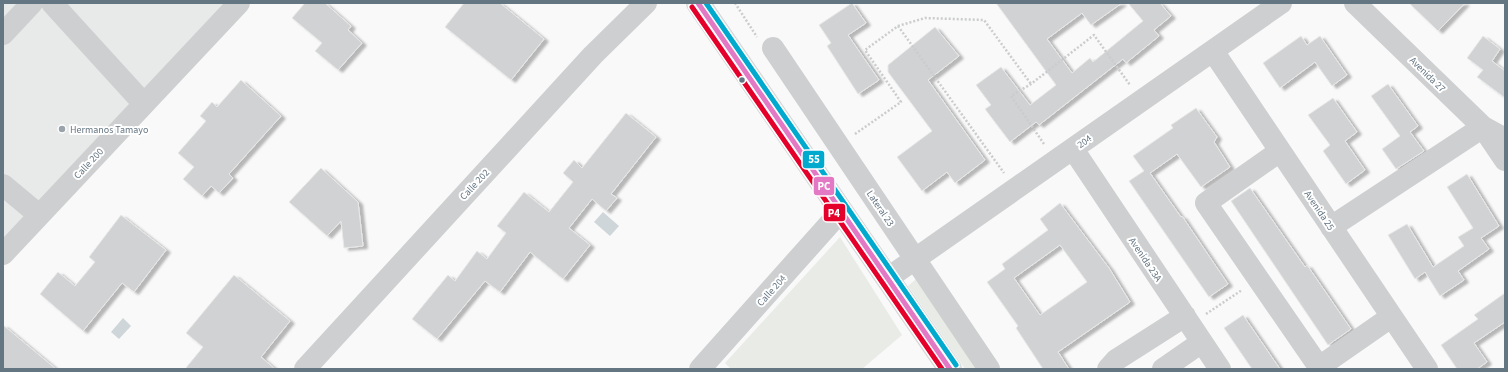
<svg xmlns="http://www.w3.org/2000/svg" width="1508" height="372" font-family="'Source Sans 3',sans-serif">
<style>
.built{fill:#e8e9e9}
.green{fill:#e8ebe6}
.water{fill:#ced6d9}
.building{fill:#d0d2d3;stroke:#e8e8e8;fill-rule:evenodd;filter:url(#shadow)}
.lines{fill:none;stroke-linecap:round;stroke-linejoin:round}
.major-casing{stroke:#d5d6d7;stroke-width:24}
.path{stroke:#cbcccd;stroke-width:2.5;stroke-dasharray:2 2;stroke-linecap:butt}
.minor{stroke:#cecfd0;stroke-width:22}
.major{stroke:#e1e2e2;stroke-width:22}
.bus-1-casing{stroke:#fff;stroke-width:8}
.bus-2-casing{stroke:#fff;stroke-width:8}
.bus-3-casing{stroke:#fff;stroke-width:8}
.bus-1{stroke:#e379c4;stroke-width:5}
.bus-2{stroke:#e4002b;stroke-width:5}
.bus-3{stroke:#00a9ce;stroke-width:5}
.bus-dot{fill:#657683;stroke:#fff;stroke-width:1.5}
.poi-dot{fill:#99a4ac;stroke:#fff;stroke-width:1.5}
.labels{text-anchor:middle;stroke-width:4;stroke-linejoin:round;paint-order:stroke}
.street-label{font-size:10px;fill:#657683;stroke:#fff}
.poi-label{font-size:10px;fill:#657683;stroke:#fff;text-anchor:start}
.line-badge{stroke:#fff;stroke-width:1.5}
.badge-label{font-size:11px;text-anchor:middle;font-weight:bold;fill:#fff}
</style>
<defs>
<filter id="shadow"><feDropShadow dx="4.5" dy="2.5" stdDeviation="1" flood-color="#0004"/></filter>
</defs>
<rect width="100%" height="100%" fill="#f9f9f9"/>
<!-- built -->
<path class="built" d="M3 3H239L3 254Z"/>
<!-- green -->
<path class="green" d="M840 237 902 335 862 369H731L725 363Z
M916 279 978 369H965L908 286Z"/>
<!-- water -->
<path class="water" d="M603 212 619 226 610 236 594 222Z
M123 318 131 326 119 339 111 332Z"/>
<!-- building -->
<path class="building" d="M305 3H325L351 26 348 30 362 43 338 70 315 51 322 43 292 18Z
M464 3H500L544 39 511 80 445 27Z
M852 3 866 23 848 35 879 80 858 94 827 46 831 43 819 25Z
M996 3H1122L1091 25 1082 13 1047 39 1072 73 1090 58 1093 62 1143 21 1128 3H1160L1171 16 1154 30 1159 36 1126 63 1123 59 1039 125 1036 122 1010 142 985 109 991 105 976 85 1001 67 1030 105 1056 85Z
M1409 3H1465L1438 31Z
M935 27 959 56 928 80 985 160 955 183 947 172 922 191 897 157 932 131 888 72V65Z
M1301 36 1307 45 1320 36 1347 75 1332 86 1315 62 1280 88 1263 63Z
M1483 36 1500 49 1492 61 1505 71V98L1477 77 1483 70 1467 58Z
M241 80 281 116 229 174 233 178 219 193 211 186 202 196 183 179 194 167 178 153 206 121 200 116 212 102 217 107Z
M1388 84 1418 126 1410 132 1424 151 1396 169 1382 149 1400 136 1371 96Z
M1333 98 1357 132 1345 141 1365 170 1346 184 1323 151 1330 145 1308 115Z
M1196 108 1217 137 1214 142 1230 167 1201 187 1177 154 1150 173 1181 217 1182 216 1228 284 1209 297 1129 181 1144 171 1133 156 1173 128 1171 125Z
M626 113 656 137 611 194 617 198 606 211 592 199 569 228 590 245 563 279 530 252 500 292 485 281 437 339 412 319 448 275 455 281 477 251 487 259 506 233 497 226 524 192 549 212 573 182 563 173 574 160 582 168Z
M321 168 358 202 363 246 344 248 341 221 327 236 289 202Z
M1467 174 1499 226 1481 238 1489 249 1458 271 1464 280 1440 296 1425 272 1415 279 1388 235 1407 224 1433 267 1464 246 1458 237 1473 228 1447 187Z
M1250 188 1305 267 1307 265 1351 329 1328 345 1231 201Z
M1060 203 1109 268 1130 302 1058 352 1069 369H1043L1016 328 1018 326 987 282 1005 269 1002 264 1048 230 1040 219ZM1060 245 1087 282 1040 315 1014 278Z
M121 215 166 250 134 292 122 283 83 331 40 294 58 272 75 286 95 262 89 257Z
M234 275 290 321 261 357 275 369H185L203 347 186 333Z
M1505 293V322L1474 343 1487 362 1477 369H1457L1441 345 1478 319 1474 315Z
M1243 315 1280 369H1252L1224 328Z
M3 325 56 369H3Z"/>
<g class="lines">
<defs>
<path id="major" d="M698 3 950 369"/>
</defs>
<!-- major casing -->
<use href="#major" class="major-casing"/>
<!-- path -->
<path class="path" d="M735 3 757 37
M898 26 1004 173
M855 134 901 102 865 50 898 26 925 18 984 20 1031 84
M1044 144 1011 96 1031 84 1094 35 1130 85
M1206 314 1242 290"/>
<!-- minor -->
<path class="minor" d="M52 3 144 104
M1355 3 1483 127 1505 139
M3 34 32 3
M773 48 989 369
M1213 51 1427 369
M1484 129 1505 160
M1073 149 1220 369
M1280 151 1206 203 1319 367 1391 317
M3 185 39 215
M1331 227 1483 127
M3 254 239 3
M888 278 1281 3
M305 369 593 55 646 3
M700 369 841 211
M1108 369 1116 360 1185 316
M1163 369 1202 342"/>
<!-- major -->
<use href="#major" class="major"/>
<defs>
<path id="bus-1" d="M698 3 950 369"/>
<path id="bus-2" d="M692 7 942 369"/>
<path id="bus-3" d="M706 3 956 365"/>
</defs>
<!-- bus-1 casing -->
<use href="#bus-1" class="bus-1-casing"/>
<!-- bus-2 casing -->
<use href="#bus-2" class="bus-2-casing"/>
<!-- bus-3 casing -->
<use href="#bus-3" class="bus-3-casing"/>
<!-- bus-1 -->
<use href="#bus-1" class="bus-1"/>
<!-- bus-2 -->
<use href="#bus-2" class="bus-2"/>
<!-- bus-3 -->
<use href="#bus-3" class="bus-3"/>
</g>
<!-- markers -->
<circle class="bus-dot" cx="742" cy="80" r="3.5"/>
<circle class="poi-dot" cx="62" cy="129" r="4"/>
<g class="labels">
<!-- street labels -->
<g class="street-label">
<text transform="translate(1428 74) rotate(44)" y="4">Avenida 27</text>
<text transform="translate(1084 141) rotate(-35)" y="4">204</text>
<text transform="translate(88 163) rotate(-47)" y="4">Calle 200</text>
<text transform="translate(474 184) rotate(-47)" y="4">Calle 202</text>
<text transform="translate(881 208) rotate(56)" y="4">Lateral 23</text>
<text transform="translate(1320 210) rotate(56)" y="4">Avenida 25</text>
<text transform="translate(1146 259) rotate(56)" y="4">Avenida 23A</text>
<text transform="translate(771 290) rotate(-48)" y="4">Calle 204</text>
</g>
<!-- poi labels -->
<g class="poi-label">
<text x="70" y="133">Hermanos Tamayo</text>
</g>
</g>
<g class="line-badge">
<rect x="802" y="150" width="23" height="19" rx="4" fill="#00a9ce"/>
<rect x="813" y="176" width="22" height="20" rx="4" fill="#e379c4"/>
<rect x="823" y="203" width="23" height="19" rx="4" fill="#e4002b"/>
</g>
<g class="badge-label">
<text x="814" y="163">55</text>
<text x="824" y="190">PC</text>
<text x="834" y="217">P4</text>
</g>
<!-- border -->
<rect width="1508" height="372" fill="none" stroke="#657683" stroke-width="8"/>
</svg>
